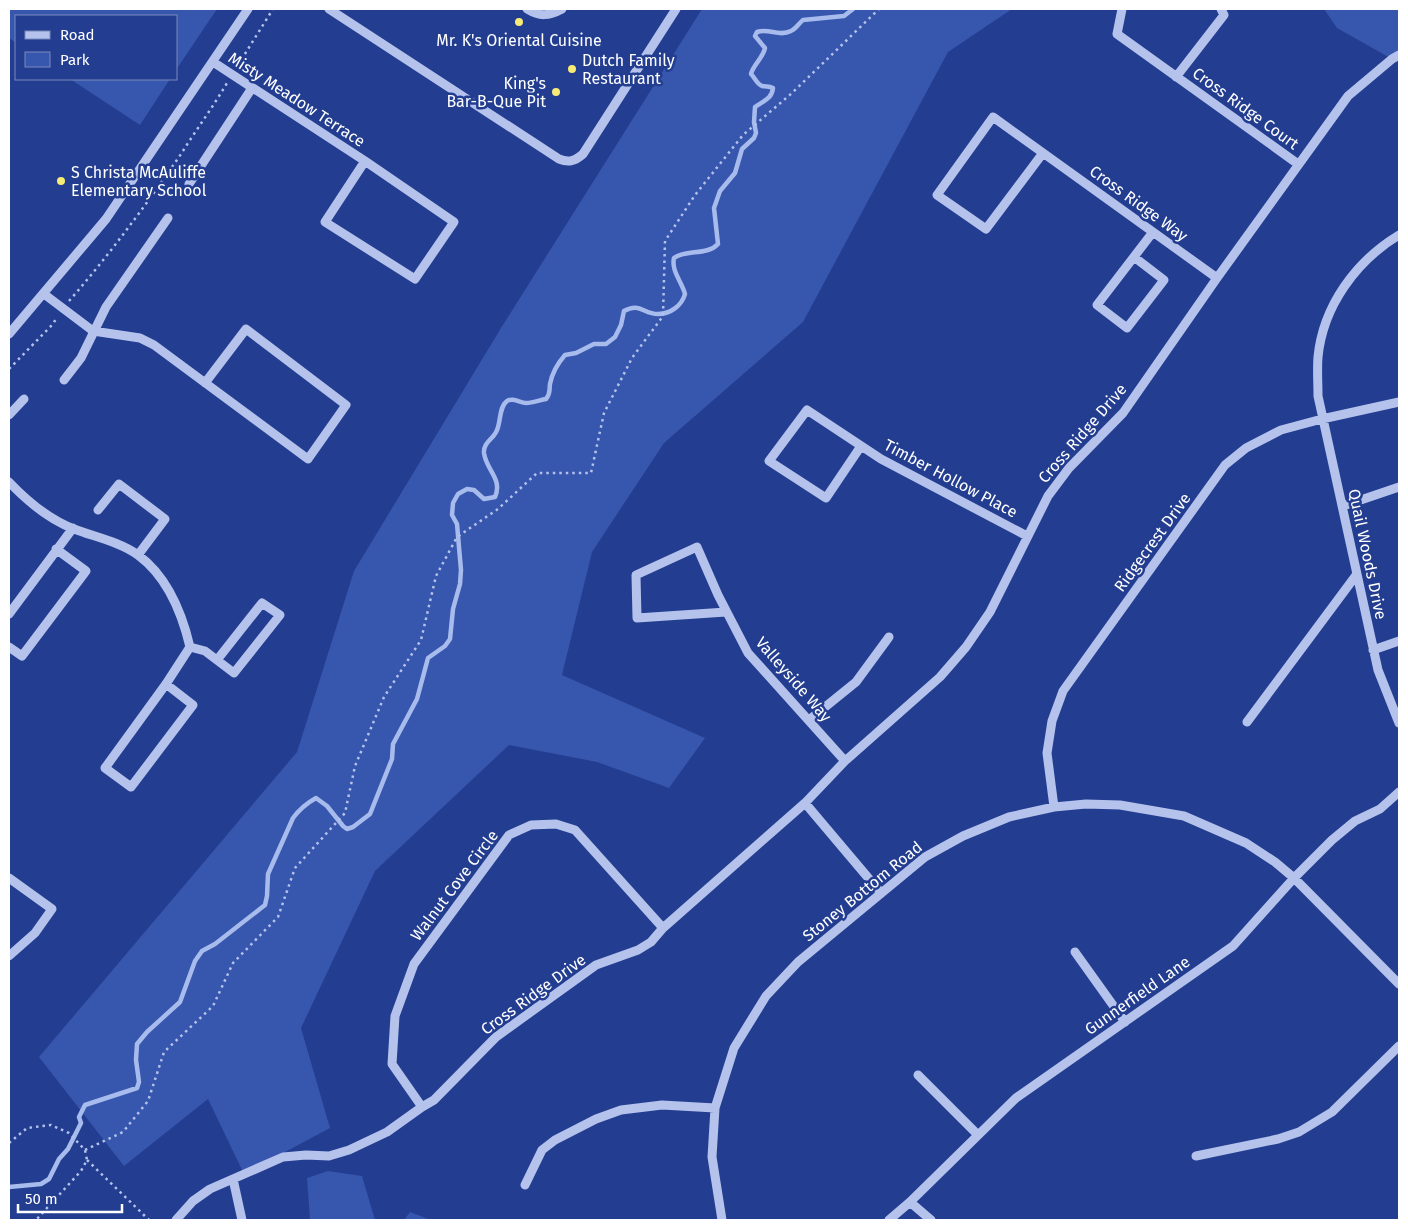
<svg xmlns="http://www.w3.org/2000/svg" width="1408" height="1229" font-family="'Fira Sans',sans-serif">
<style>
.green{fill:#3756ad}
.lines{fill:none;stroke-linecap:round;stroke-linejoin:round}
.stream{stroke:#a8bbed;stroke-width:4.5}
.path{stroke:#b4c2ec;stroke-width:2.5;stroke-dasharray:2.5 4;stroke-linecap:butt}
.minor{stroke:#b4c2ec;stroke-width:9}
.poi-dot{fill:#f7eb77;stroke:#233d90;stroke-width:2}
.labels{text-anchor:middle;stroke-width:5;stroke-linejoin:round;paint-order:stroke}
.poi-label{font-size:16px;fill:#fff;stroke:#233d90;text-anchor:start}
.street-label{font-size:16px;fill:#fff;stroke:#233d90}
</style>
<rect width="100%" height="100%" fill="#233d90"/>
<!-- green -->
<path class="green" d="M9 9H217L176 70V16H16V43L9 38Z
M702 9H1012L948 52 803 322 664 443 592 552 562 675 705 738 669 788 597 762 509 745 375 871 301 1028 330 1128 244 1174 208 1099 124 1166 39 1057 297 752 354 571 501 328Z
M1324 9H1399V54L1392 59 1337 28Z
M70 79H170L140 125Z
M328 1171 362 1176 375 1220H310L307 1178Z
M410 1212 431 1220H404Z"/>
<g class="lines">
<!-- stream -->
<path class="stream" d="M9 1187 41 1184 49 1179 59 1159 68 1149 81 1123 79 1117 85 1105 137 1088 139 1082 136 1060 137 1044 147 1032 180 1002 195 961 202 951 215 944 265 905 267 896 268 874 293 818C299 810 307 803 316 798L327 806 343 826 347 829 353 827 370 814 392 759 393 744 417 699 428 658 445 646 450 639 453 609 460 584 461 570 457 524 452 515 453 503 458 494 467 489 474 490 484 499 495 497C503 479 486 470 484 453 483 442 494 439 497 430 501 421 499 407 507 401 513 397 520 403 526 403 533 403 540 400 546 399 551 393 549 390 550 384 552 373 558 363 565 355L576 353 594 344H606L615 337 621 325 624 311C640 302 643 314 658 314 671 314 682 305 685 294 682 282 671 271 674 258 686 249 707 256 718 244L714 208 720 191 735 173 742 149 754 138 756 133 754 122 755 107C763 101 772 99 773 88 769 86 767 87 762 86 757 84 755 78 751 74 753 65 763 58 765 48L755 36 757 32C769 28 779 37 791 31 796 29 799 23 803 20L844 16 853 9"/>
<!-- path -->
<path class="path" d="M238 65 273 9
M69 301C110 254 146 205 181 154 196 130 213 107 227 83
M9 369 53 324 57 317
M9 1143 27 1128 51 1125 69 1133 85 1150 87 1160 81 1171 36 1220
M85 1150 123 1132 148 1101 164 1052 213 1006 233 963 278 917 295 868 345 813 355 766 384 697 421 640 436 576 457 537 498 509 537 473H591L604 413 632 358 663 316 665 241 695 195 743 135 792 93 879 9
M87 1160 149 1220"/>
<!-- minor -->
<path class="minor" d="M329 9 559 159C569 163 575 161 583 154L676 9
M527 9C540 17 549 16 562 9
M1122 9 1117 34 1298 164
M213 62 365 161 454 222 415 279 325 222 365 161
M1176 77 1224 15 1221 9
M1043 153 986 229 937 195 993 117 1217 278
M189 184 252 88
M1399 235C1356 261 1323 306 1318 357 1317 369 1318 383 1318 396L1378 670 1399 723
M1134 257 1164 280 1127 328 1097 305 1153 232
M44 294 93 331 140 338 154 345 308 459 346 405 246 329 205 383
M9 334 106 219 248 9
M64 380 81 358 106 307 168 218
M9 415 24 399
M861 446 826 498 769 461 807 410 881 459 1027 536
M9 482C28 502 48 519 74 529 95 537 120 542 138 555 168 577 182 613 190 647L166 684 105 768 131 787 193 705 166 684
M1343 506 1399 487
M98 510 119 484 165 519 138 555
M726 612 637 618 636 575 697 547 718 595 748 653 845 761
M9 614 73 528
M9 647 22 656 86 571 56 549
M190 647 205 651 234 673 280 615 262 603 217 660
M1373 650 1399 641
M809 720 856 682 889 637
M1247 722 1357 574
M805 803 881 893
M1054 807 1047 753 1052 721 1063 691 1225 465 1246 448 1281 430 1322 419 1399 402
M9 879V878L52 909 35 933 9 956
M1075 952 1125 1022
M918 1075 977 1134
M422 1107 392 1064 395 1016 414 964 509 835 531 825 556 824 575 830 663 928
M1196 1156 1278 1139 1299 1132 1332 1112 1399 1046
M233 1179 242 1220
M525 1185 542 1150 555 1140 596 1119 621 1110 662 1105 715 1108
M910 1202 931 1220
M176 1220 193 1201 210 1189 283 1157 306 1155 329 1156 349 1150 387 1132 422 1107 434 1100 496 1037 596 965 638 950 651 942 663 928 805 803 845 761 940 677 966 647 990 612 1048 496 1069 468 1123 413 1217 278 1348 96 1392 59 1399 55
M722 1220 712 1157 715 1108 734 1048 766 996 798 962 925 857 963 836 1009 817 1054 807 1086 804 1120 805 1184 816 1246 843 1275 862 1294 878 1399 984
M889 1220 910 1202 1016 1098 1233 946 1294 878 1332 840 1355 821 1380 809 1399 792"/>
</g>
<!-- markers -->
<g class="poi-dot">
<circle cx="519" cy="22" r="5"/>
<circle cx="572" cy="69" r="5"/>
<circle cx="556" cy="92" r="5"/>
<circle cx="61" cy="181" r="5"/>
</g>
<g class="labels">
<!-- poi labels -->
<g class="poi-label">
<text x="519" y="46" text-anchor="middle">Mr. K's Oriental Cuisine</text>
<text x="582" y="66">Dutch Family<tspan x="582" dy="18">Restaurant</tspan></text>
<text x="546" y="89" text-anchor="end">King's<tspan x="546" dy="18">Bar-B-Que Pit</tspan></text>
<text x="71" y="178">S Christa McAuliffe<tspan x="71" dy="18">Elementary School</tspan></text>
</g>
<!-- street labels -->
<g class="street-label">
<text transform="translate(297 99) rotate(33)" y="6">Misty Meadow Terrace</text>
<text transform="translate(1246 108) rotate(36)" y="6">Cross Ridge Court</text>
<text transform="translate(1139 203) rotate(36)" y="6">Cross Ridge Way</text>
<text transform="translate(1082 433) rotate(-49)" y="6">Cross Ridge Drive</text>
<text transform="translate(951 478) rotate(28)" y="6">Timber Hollow Place</text>
<text transform="translate(1152 542) rotate(-54)" y="6">Ridgecrest Drive</text>
<text transform="translate(1368 554) rotate(78)" y="6">Quail Woods Drive</text>
<text transform="translate(794 679) rotate(49)" y="6">Valleyside Way</text>
<text transform="translate(454 885) rotate(-53)" y="6">Walnut Cove Circle</text>
<text transform="translate(862 891) rotate(-39)" y="6">Stoney Bottom Road</text>
<text transform="translate(533 994) rotate(-36)" y="6">Cross Ridge Drive</text>
<text transform="translate(1137 995) rotate(-35)" y="6">Gunnerfield Lane</text>
</g>
</g>
<!-- border -->
<rect width="1408" height="1229" fill="none" stroke="#ffffff" stroke-width="20"/>
<!-- legend -->
<rect x="15" y="15" width="162" height="65" fill="#233d90" stroke="#7b8bbc"/>
<rect x="25" y="31" width="25" height="8" fill="#b4c2ec" stroke="#7b8bbc"/>
<text x="60" y="40" font-size="15" fill="#ffffff">Road</text>
<rect x="25" y="52" width="25" height="15" fill="#3756ad" stroke="#7b8bbc"/>
<text x="60" y="65" font-size="15" fill="#ffffff">Park</text>
<!-- scale -->
<path d="M18 1204v8h104v-8" fill="none" stroke="#ffffff" stroke-width="2.5"/>
<text x="25" y="1204" font-size="15" fill="#ffffff" stroke="#233d90" stroke-width="4" paint-order="stroke">50 m</text>
</svg>
